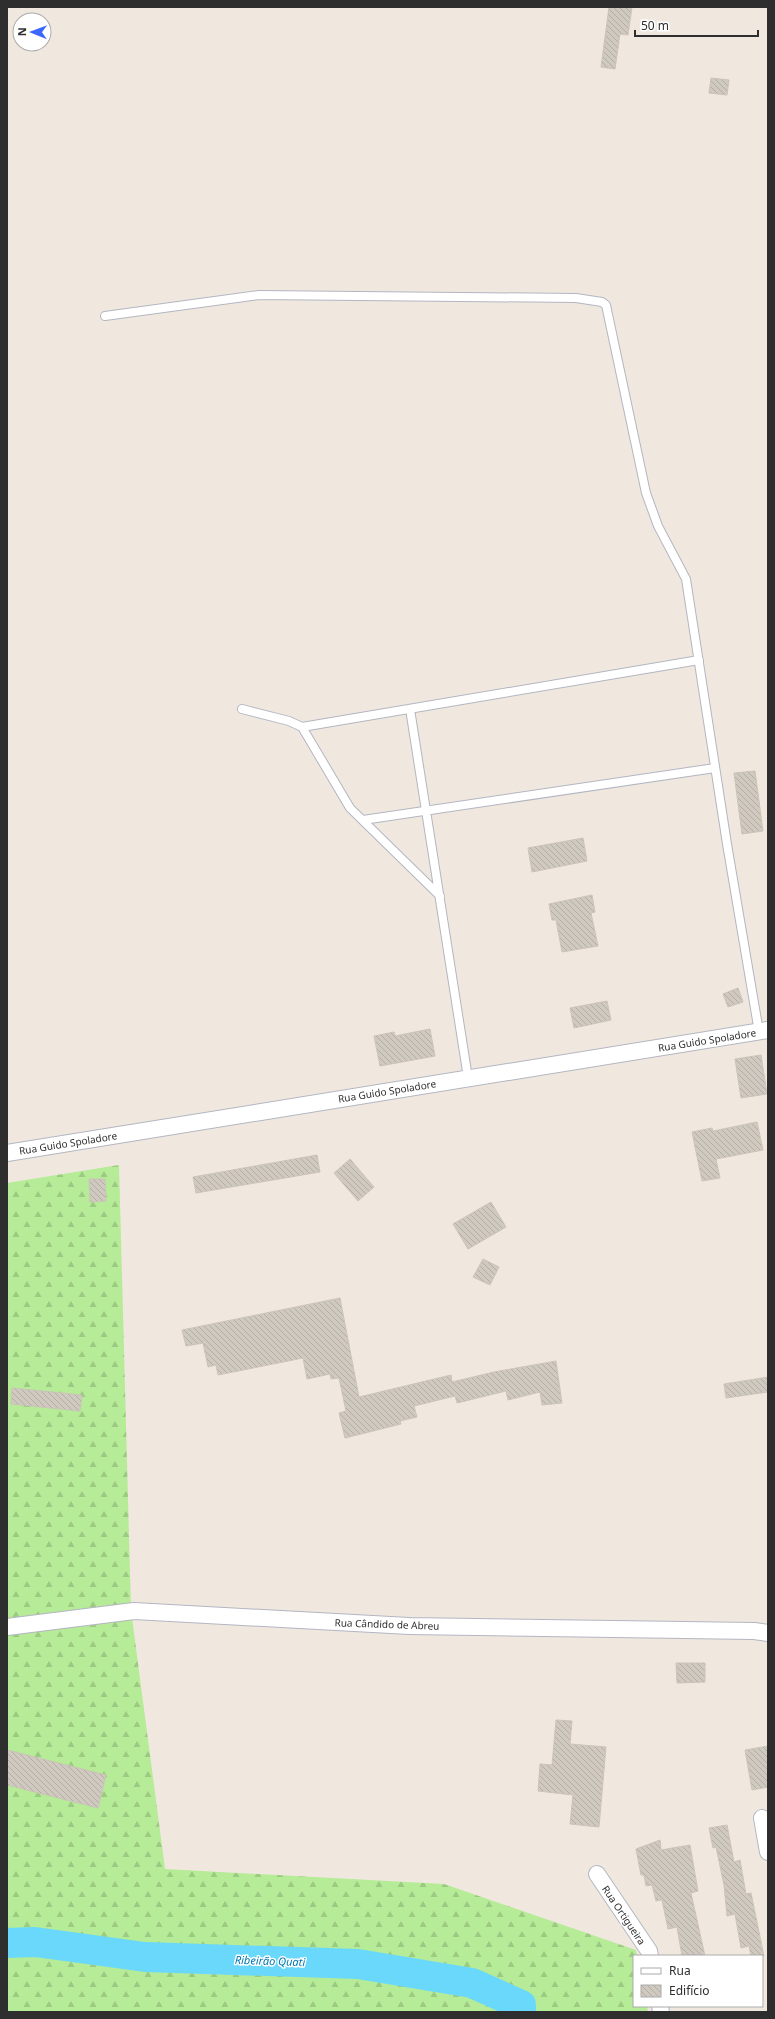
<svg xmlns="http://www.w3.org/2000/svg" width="775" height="2019" font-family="'Noto Sans',sans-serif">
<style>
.forest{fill:url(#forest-firs)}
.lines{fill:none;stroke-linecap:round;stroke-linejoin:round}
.river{stroke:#6ad8fa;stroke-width:30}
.building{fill:url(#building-back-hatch);stroke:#ccc4b8}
.lane-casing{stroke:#b3b6c2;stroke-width:10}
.street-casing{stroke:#b3b6c2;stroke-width:18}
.lane{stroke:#fff;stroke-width:8}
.street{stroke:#fff;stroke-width:16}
.labels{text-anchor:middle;stroke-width:3;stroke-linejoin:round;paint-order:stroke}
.street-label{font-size:10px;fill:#2e2e2e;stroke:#fff}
.water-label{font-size:11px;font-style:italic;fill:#0077af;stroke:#fff}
</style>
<defs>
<pattern id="forest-firs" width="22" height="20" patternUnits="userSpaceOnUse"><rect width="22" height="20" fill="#b6eb97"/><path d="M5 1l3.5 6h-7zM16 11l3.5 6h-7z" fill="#9dca82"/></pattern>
<pattern id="building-back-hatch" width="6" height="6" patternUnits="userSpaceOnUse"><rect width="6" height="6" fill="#cfc9c0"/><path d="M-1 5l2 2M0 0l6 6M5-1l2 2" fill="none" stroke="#b2ada5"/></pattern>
</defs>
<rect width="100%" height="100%" fill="#f0e8df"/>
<!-- forest -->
<path class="forest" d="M119 1165 131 1610 165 1869 444 1884 636 1950 637 1956H634V2006H647L648 2012H7V1183Z"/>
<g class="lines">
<!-- river -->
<path class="river" d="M7 1943 35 1942 145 1957 358 1964 472 1983 521 2005V2012"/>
</g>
<!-- building -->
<path class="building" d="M609 7H632L628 35 620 34 615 69 601 67Z
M711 78 729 80 727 95 709 93Z
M755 771 763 831 742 834 734 773Z
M583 838 587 861 532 872 528 848Z
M592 895 595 912 591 913 598 946 562 952 556 920H552L549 904Z
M738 988 743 1002 728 1007 723 994Z
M607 1001 611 1020 574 1028 570 1008Z
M430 1029 435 1056 380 1066 374 1036 394 1032 395 1036Z
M761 1055 767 1094 741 1098 735 1059Z
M757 1122 763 1150 716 1159 720 1178 702 1181 692 1132 712 1128 713 1131Z
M317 1155 320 1172 196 1193 193 1177Z
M350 1159 374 1187 358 1201 334 1173Z
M89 1179H105L106 1201 90 1202Z
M491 1202 506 1227 468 1249 453 1224Z
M483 1259 499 1267 490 1285 473 1277Z
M340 1298 359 1397 451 1375 452 1382 494 1372 556 1361 562 1403 542 1405 540 1392 508 1400 506 1391 457 1403 455 1396 414 1406 417 1417 400 1421 401 1424 345 1438 339 1413 346 1411 339 1378 331 1379 330 1374 307 1379 303 1358 218 1375 216 1365 208 1367 203 1343 186 1346 182 1330Z
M768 1377V1392L726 1398 724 1384Z
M12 1388 82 1395 80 1411 11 1404Z
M676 1663H705V1682L677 1683Z
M556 1720 572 1721 570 1744 606 1747 599 1827 570 1824 573 1795 538 1791 540 1764 552 1765Z
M768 1746V1787L752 1790 745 1750Z
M7 1750 106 1775 98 1808 7 1785Z
M727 1825 734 1862 740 1860 746 1894 751 1893 764 1956H751L749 1946 741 1948 735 1914 727 1916 724 1885 716 1847 713 1848 709 1828Z
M660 1840 661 1850 690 1845 698 1891 691 1893 705 1956H682L677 1927 668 1929 662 1900 656 1901 652 1885 646 1886 644 1875H641L636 1849Z"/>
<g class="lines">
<defs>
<path id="lane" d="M105 316 259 295 576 298 602 302 606 305 646 493 658 526 686 579 727 844 759 1032
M242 709 289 721 302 727 350 808 440 896
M410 709 468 1078
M302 727 699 660
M363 820 715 768"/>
<path id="street" d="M7 1153 768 1030
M7 1627 134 1611 409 1626 754 1631 768 1633
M762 1818 768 1852
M597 1874 649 1951 650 1956
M660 2006 661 2012"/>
</defs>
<!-- lane casing -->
<use href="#lane" class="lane-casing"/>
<!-- street casing -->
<use href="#street" class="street-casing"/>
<!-- lane -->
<use href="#lane" class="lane"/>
<!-- street -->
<use href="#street" class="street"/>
</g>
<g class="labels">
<!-- street labels -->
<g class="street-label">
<text transform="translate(707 1040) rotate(-9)" y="4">Rua Guido Spoladore</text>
<text transform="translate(387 1091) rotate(-9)" y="4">Rua Guido Spoladore</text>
<text transform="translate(68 1143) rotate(-9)" y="4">Rua Guido Spoladore</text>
<text transform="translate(387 1624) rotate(2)" y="4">Rua Cândido de Abreu</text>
<text transform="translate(624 1915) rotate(56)" y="4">Rua Ortigueira</text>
</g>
<!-- water labels -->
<g class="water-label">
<text transform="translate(270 1961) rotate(2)" y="4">Ribeirão Quati</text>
</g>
</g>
<!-- border -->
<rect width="775" height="2019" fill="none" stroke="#2e2e2e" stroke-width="16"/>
<!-- legend -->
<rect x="633" y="1955" width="130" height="52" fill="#ffffff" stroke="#ababab"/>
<rect x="641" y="1968" width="20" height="6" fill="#ffffff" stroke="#ababab"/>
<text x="669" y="1975" font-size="12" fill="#2e2e2e">Rua</text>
<rect x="641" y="1985" width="20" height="12" fill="url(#building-back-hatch)" stroke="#ababab"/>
<text x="669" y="1995" font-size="12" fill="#2e2e2e">Edifício</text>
<!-- north arrow -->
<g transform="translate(32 32) rotate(271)"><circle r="19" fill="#ffffff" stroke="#ababab"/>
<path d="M0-3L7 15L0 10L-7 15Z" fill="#3d66ff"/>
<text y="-6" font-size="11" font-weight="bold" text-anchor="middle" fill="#2e2e2e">N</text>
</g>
<!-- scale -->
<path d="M635 30v6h123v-6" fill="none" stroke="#2e2e2e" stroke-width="2"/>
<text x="641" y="30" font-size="12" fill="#2e2e2e" stroke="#ffffff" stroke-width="3" paint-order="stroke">50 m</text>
</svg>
